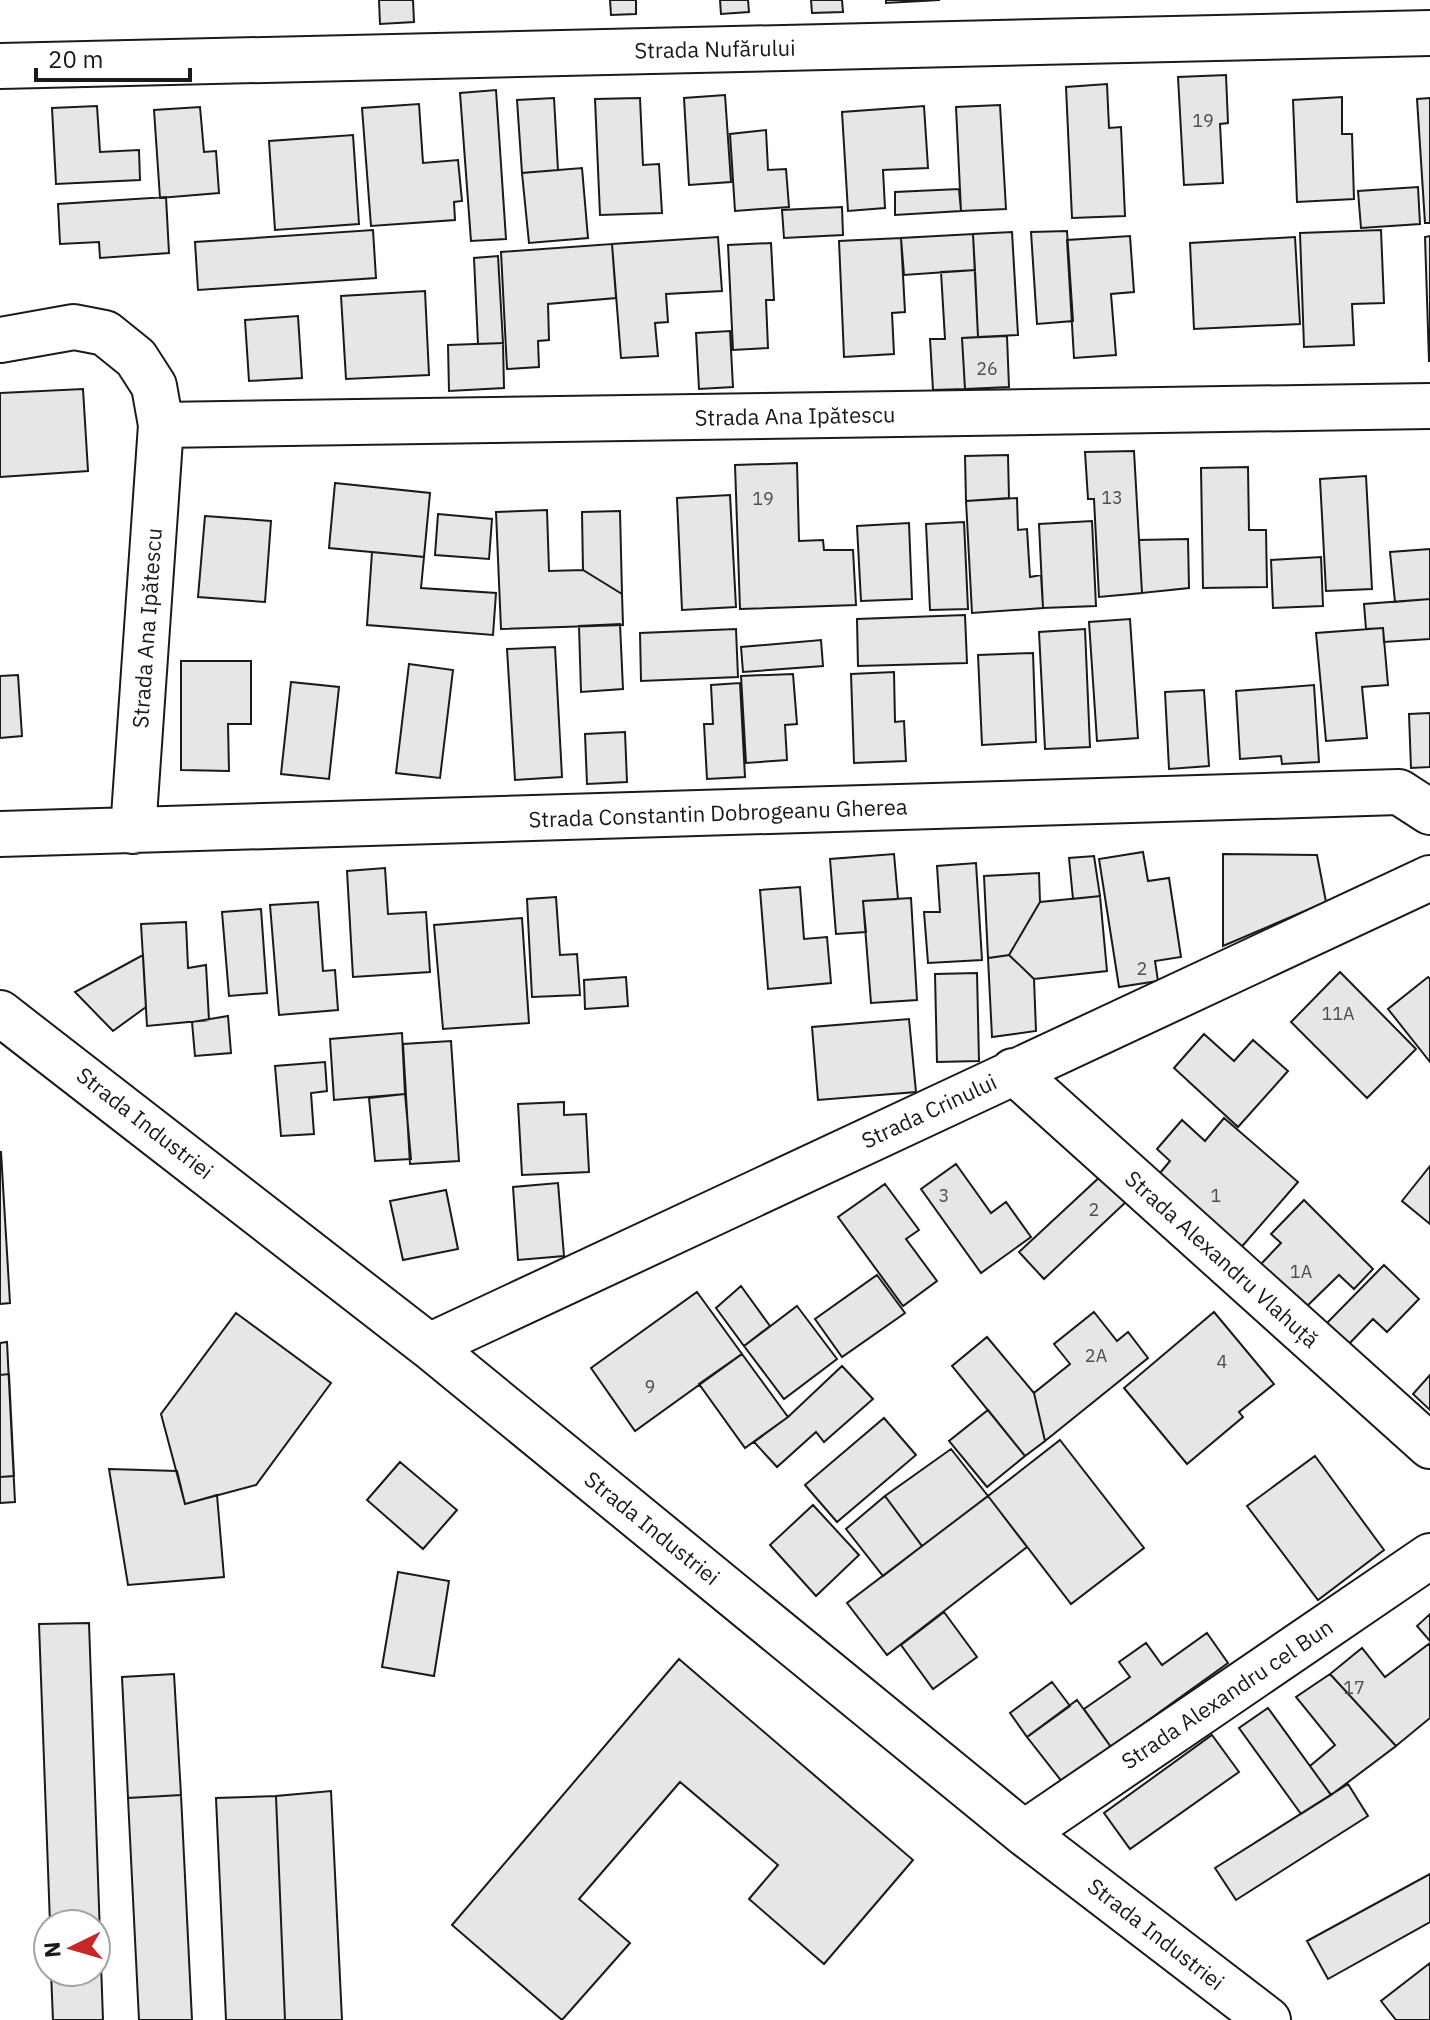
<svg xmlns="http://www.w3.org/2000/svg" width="1430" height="2020" font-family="'IBM Plex Sans',sans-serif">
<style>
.building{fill:#e6e6e6;stroke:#1a1a1a;stroke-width:2}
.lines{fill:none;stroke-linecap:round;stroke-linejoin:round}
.minor-casing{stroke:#1a1a1a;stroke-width:48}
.minor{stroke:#fff;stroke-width:44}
.labels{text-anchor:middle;stroke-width:6;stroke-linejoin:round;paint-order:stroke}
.number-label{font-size:18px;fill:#4d4d4d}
.street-label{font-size:22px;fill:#1a1a1a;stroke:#fff}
</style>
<rect width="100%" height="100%" fill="#fff"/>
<!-- building -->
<path class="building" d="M379 0H413L414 22 380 24Z
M610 0H636V14L611 15Z
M720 0H748L749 12 721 14Z
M811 0H842L843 12 812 13Z
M886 0H940L886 3Z
M1226 75 1228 123 1220 124 1223 183 1184 185 1178 77Z
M1107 84 1109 128 1121 127 1125 216 1072 218 1066 87Z
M496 90 506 239 471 241 460 93Z
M725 95 731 182 689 185 684 98Z
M1342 97V134H1352L1354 199 1297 202 1293 100Z
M554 98 558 170 522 173 517 100Z
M640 98 643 165 659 164 662 213 600 215 595 99Z
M1430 98V223H1425L1417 99Z
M419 104 423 163 458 160 462 201 454 202 455 220 371 226 362 108Z
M1000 105 1006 209 961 211 956 107Z
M97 106 100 152 139 150 140 180 56 184 52 108Z
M924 106 928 168 883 170 885 208 848 211 842 112Z
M200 107 204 152 216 151 219 193 160 198 154 110Z
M766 130 768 170 786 169 789 207 735 211 730 134Z
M353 135 359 224 275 230 269 141Z
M582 168 588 238 529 243 522 173Z
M1418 187 1420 224 1361 228 1358 191Z
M959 189 961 211 895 215V192Z
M166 197 169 253 100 258 99 242 60 244 58 204Z
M842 207 843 235 784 238 782 210Z
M373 230 376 278 198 290 195 242Z
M1381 230 1384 303 1352 304 1354 345 1304 347 1300 233Z
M1067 231 1073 321 1037 324 1031 232Z
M1012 232 1018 335 978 337 973 234Z
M973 234 975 270 904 275 901 238Z
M1130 236 1134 292 1111 294 1116 355 1074 358 1067 240Z
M1430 236V361H1429L1425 237Z
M718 237 722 291 666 294 668 322 655 323 658 356 621 358 612 244Z
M1295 237 1300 324 1194 329 1190 243Z
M901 238 905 312 892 313 894 354 844 357 839 241Z
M771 243 774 300H766L768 348 733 350 728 245Z
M612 244 616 298 548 304 549 340 538 341 539 367 507 369 501 252Z
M498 256 503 343 478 344 474 258Z
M975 270 978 337 962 338 965 389 933 390 930 339H945L941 272Z
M425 291 429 375 346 379 341 296Z
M298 316 302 378 249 381 245 320Z
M730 331 733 387 699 389 696 333Z
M1007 336 1009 387 965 389 962 338Z
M503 343 504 388 449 391 448 345Z
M83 389 88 471 0 477V393Z
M1134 451 1142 593 1099 597 1094 499H1088L1085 452Z
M1008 455 1009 498 966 501 965 456Z
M797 463 799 541 823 540 824 550H853L856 605 740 609 735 465Z
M1248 467 1249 530H1266L1267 587 1203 588 1201 468Z
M1366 476 1372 589 1326 591 1320 479Z
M335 483 430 493 424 557 329 548Z
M730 495 736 607 682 610 677 498Z
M1017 498 1018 530 1027 529 1030 577 1041 575 1043 608 972 613 966 501Z
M547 510 549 571 583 570 622 594 623 625 501 629 496 512Z
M620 511 622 594 583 570 582 512Z
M438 514 492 519 489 559 435 555Z
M205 516 271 521 265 602 198 597Z
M1092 521 1096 606 1043 608 1039 524Z
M964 522 968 609 930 610 926 524Z
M909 523 912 599 861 601 857 526Z
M1188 539 1189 588 1142 593 1139 540Z
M1430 549V599L1395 602 1390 552Z
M372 552 424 557 421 588 496 593 493 635 367 625Z
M1321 557 1323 606 1273 608 1271 560Z
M1430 599V639L1384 642 1383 628 1366 629 1364 604Z
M965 615 967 663 858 666 857 619Z
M1130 619 1138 738 1097 741 1089 622Z
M620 624 623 689 581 692 579 626Z
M1383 628 1388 685 1362 687 1367 738 1326 741 1316 633Z
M736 629 738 677 641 681 640 633Z
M1085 629 1090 747 1045 749 1039 632Z
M821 640 823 666 743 672 741 647Z
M555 647 562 777 515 780 507 649Z
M1033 653 1036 742 982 745 978 655Z
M181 661H251V724H228L229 771 181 770Z
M409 664 453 670 440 778 396 773Z
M894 672 895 722 904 721 906 761 854 763 851 674Z
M793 674 797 724 785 725 787 760 746 763 741 676Z
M18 675 22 736 0 738V676Z
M291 682 339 687 329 779 281 774Z
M740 683 745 777 707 779 704 724H713L711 685Z
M1314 685 1319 762 1282 764 1281 756 1240 759 1236 691Z
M1204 690 1209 766 1169 769 1165 692Z
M1430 713V767L1411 768 1409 714Z
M625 732 627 782 587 784 585 734Z
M1143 852 1148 881 1169 878 1181 957 1155 961 1158 981 1119 987 1099 859Z
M894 854 898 899 863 901 866 932 836 934 830 859Z
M1223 854 1317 855 1326 902 1223 946Z
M1094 856 1100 896 1073 899 1069 858Z
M976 863 982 960 928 963 924 912H940L937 866Z
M385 868 388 914 426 912 430 972 353 977 347 871Z
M1039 873 1040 902 1009 955 988 958 984 876Z
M800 887 804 939 827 937 831 983 768 989 760 890Z
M1100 896 1107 971 1034 979 1009 955 1040 902Z
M556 897 560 955 577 954 580 995 532 997 527 899Z
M911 898 917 1000 871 1003 863 901Z
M318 902 323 971 335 970 338 1010 279 1015 270 905Z
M261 909 267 993 229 996 222 912Z
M522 918 529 1023 443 1029 434 925Z
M186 922 188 968 206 965 209 1020 147 1026 141 924Z
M143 955 146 1007 113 1031 75 992Z
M1009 955 1034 979 1036 1031 992 1037 988 958Z
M1340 972 1416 1049 1367 1098 1291 1022Z
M977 973 979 1061 937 1062 935 974Z
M626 977 628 1006 585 1009 584 980Z
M1428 977 1430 979V1062L1388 1009Z
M228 1016 231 1053 195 1056 192 1022Z
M909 1019 916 1092 818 1100 812 1027Z
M402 1033 405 1094 334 1100 330 1039Z
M1204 1034 1234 1061 1253 1040 1288 1071 1238 1127 1174 1068Z
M451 1041 459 1161 410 1164 403 1044Z
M325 1062 327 1091 311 1093 314 1134 281 1136 275 1066Z
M405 1094 411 1159 375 1161 369 1098Z
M564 1102V1115L586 1114 589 1172 522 1175 518 1104Z
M1224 1118 1298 1182 1238 1251 1155 1179 1170 1161 1157 1149 1182 1120 1205 1141Z
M1 1152 10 1303 0 1304V1152Z
M956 1164 991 1213 1006 1202 1031 1237 981 1273 921 1189Z
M1430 1166V1224L1402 1201Z
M1103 1174 1128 1200 1044 1279 1019 1252Z
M558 1183 564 1256 518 1260 513 1187Z
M885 1184 919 1230 906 1239 937 1281 903 1306 838 1217Z
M446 1190 458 1249 403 1260 390 1201Z
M1304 1200 1373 1269 1354 1289 1339 1275 1304 1309 1260 1265 1281 1243 1271 1234Z
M1384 1265 1419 1299 1387 1332 1373 1319 1346 1347 1324 1326Z
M877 1275 905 1313 842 1357 815 1319Z
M741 1286 770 1326 744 1346 716 1308Z
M697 1292 742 1354 635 1431 591 1368Z
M797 1306 837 1359 784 1399 744 1346Z
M1094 1312 1117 1341 1128 1332 1148 1358 1045 1441 1034 1393 1070 1364 1054 1344Z
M1214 1312 1274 1384 1239 1412 1243 1417 1187 1464 1124 1388Z
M236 1313 331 1383 256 1485 185 1504 161 1414Z
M987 1337 1034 1393 1045 1441 1025 1456 952 1366Z
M7 1342 15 1502 0 1503V1343Z
M742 1354 788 1417 745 1448 699 1384Z
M842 1366 873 1399 824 1442 816 1432 777 1467 754 1442 788 1417Z
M9 1374 14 1476 0 1477V1375Z
M1430 1375V1410L1413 1394Z
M988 1410 1025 1456 987 1487 949 1441Z
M884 1418 916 1455 837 1522 805 1485Z
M1060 1440 1144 1548 1071 1604 988 1496Z
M951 1449 988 1496 922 1546 885 1496Z
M1315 1456 1384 1550 1318 1600 1247 1506Z
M400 1462 457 1510 423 1549 367 1500Z
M109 1469 177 1471 185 1504 217 1495 224 1577 128 1585Z
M885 1496 922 1546 883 1576 846 1529Z
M988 1496 1027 1547 887 1655 847 1603Z
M813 1505 859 1555 816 1596 770 1545Z
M398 1572 449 1581 434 1676 382 1667Z
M944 1612 977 1657 933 1689 901 1645Z
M1430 1614V1641L1417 1626Z
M89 1623 103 2020H53L51 1972H96V1924H50L39 1624Z
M1207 1633 1228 1663 1111 1747 1084 1709 1130 1677 1119 1662 1146 1643 1162 1665Z
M1430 1643V1718L1396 1746 1330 1674 1362 1648 1385 1677Z
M679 1659 913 1860 824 1964 749 1899 778 1865 680 1782 579 1899 630 1943 562 2020 452 1925Z
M174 1674 181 1795 128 1798 122 1677Z
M1330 1674 1396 1746 1331 1795 1310 1766 1335 1745 1296 1697Z
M1052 1682 1070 1706 1027 1737 1010 1713Z
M1077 1700 1111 1747 1063 1783 1027 1737Z
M1268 1708 1331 1795 1301 1814 1239 1728Z
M1212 1735 1239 1772 1130 1849 1104 1813Z
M1348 1784 1368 1816 1236 1900 1215 1868Z
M331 1791 342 2020H285L276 1796Z
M181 1795 192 2020H139L128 1798Z
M276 1796 285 2020H226L216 1798Z
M1430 1874V1922L1328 1979 1307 1941Z
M1430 1963V2020H1396L1381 2001Z"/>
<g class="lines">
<defs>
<path id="minor" d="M0 66 1430 33
M0 340 74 327 105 333 136 358 154 386 161 425 133 831
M161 425 1430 406
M0 834 1399 792 1430 812
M0 1013 429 1346 1024 1833 1268 2020
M1013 1071 1430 1446
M429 1346 1430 878
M1024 1833 1430 1556"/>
</defs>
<!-- minor casing -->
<use href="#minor" class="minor-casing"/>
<!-- minor -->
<use href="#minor" class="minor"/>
</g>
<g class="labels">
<!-- number labels -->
<g class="number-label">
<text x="1203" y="127">19</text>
<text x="987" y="375">26</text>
<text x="1112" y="504">13</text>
<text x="763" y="505">19</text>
<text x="1142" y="975">2</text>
<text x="1338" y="1020">11A</text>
<text x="944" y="1202">3</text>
<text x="1216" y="1202">1</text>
<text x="1094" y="1216">2</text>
<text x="1301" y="1278">1A</text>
<text x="1096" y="1362">2A</text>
<text x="1222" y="1368">4</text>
<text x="650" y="1393">9</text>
<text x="1354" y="1694">17</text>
</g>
<!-- street labels -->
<g class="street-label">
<text transform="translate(715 49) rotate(-1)" y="8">Strada Nufărului</text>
<text transform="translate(795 416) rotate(-1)" y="8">Strada Ana Ipătescu</text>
<text transform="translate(147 628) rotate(-86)" y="8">Strada Ana Ipătescu</text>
<text transform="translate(718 813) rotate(-2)" y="8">Strada Constantin Dobrogeanu Gherea</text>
<text transform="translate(929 1111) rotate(-25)" y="8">Strada Crinului</text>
<text transform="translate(145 1123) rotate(38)" y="8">Strada Industriei</text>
<text transform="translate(1222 1259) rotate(42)" y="8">Strada Alexandru Vlahuță</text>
<text transform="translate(652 1528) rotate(39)" y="8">Strada Industriei</text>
<text transform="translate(1227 1694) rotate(-34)" y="8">Strada Alexandru cel Bun</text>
<text transform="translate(1156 1934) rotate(38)" y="8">Strada Industriei</text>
</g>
</g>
<!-- north arrow -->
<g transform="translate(72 1948) rotate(265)"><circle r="38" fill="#ffffff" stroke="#a3a3a3" stroke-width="2"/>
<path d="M0-6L14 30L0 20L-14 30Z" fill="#c62828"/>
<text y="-12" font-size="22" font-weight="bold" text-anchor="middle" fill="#1a1a1a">N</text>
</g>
<!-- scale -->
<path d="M36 68v12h154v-12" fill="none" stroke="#1a1a1a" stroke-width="4"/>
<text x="48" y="68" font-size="24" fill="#1a1a1a" stroke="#ffffff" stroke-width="6" paint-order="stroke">20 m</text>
</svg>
